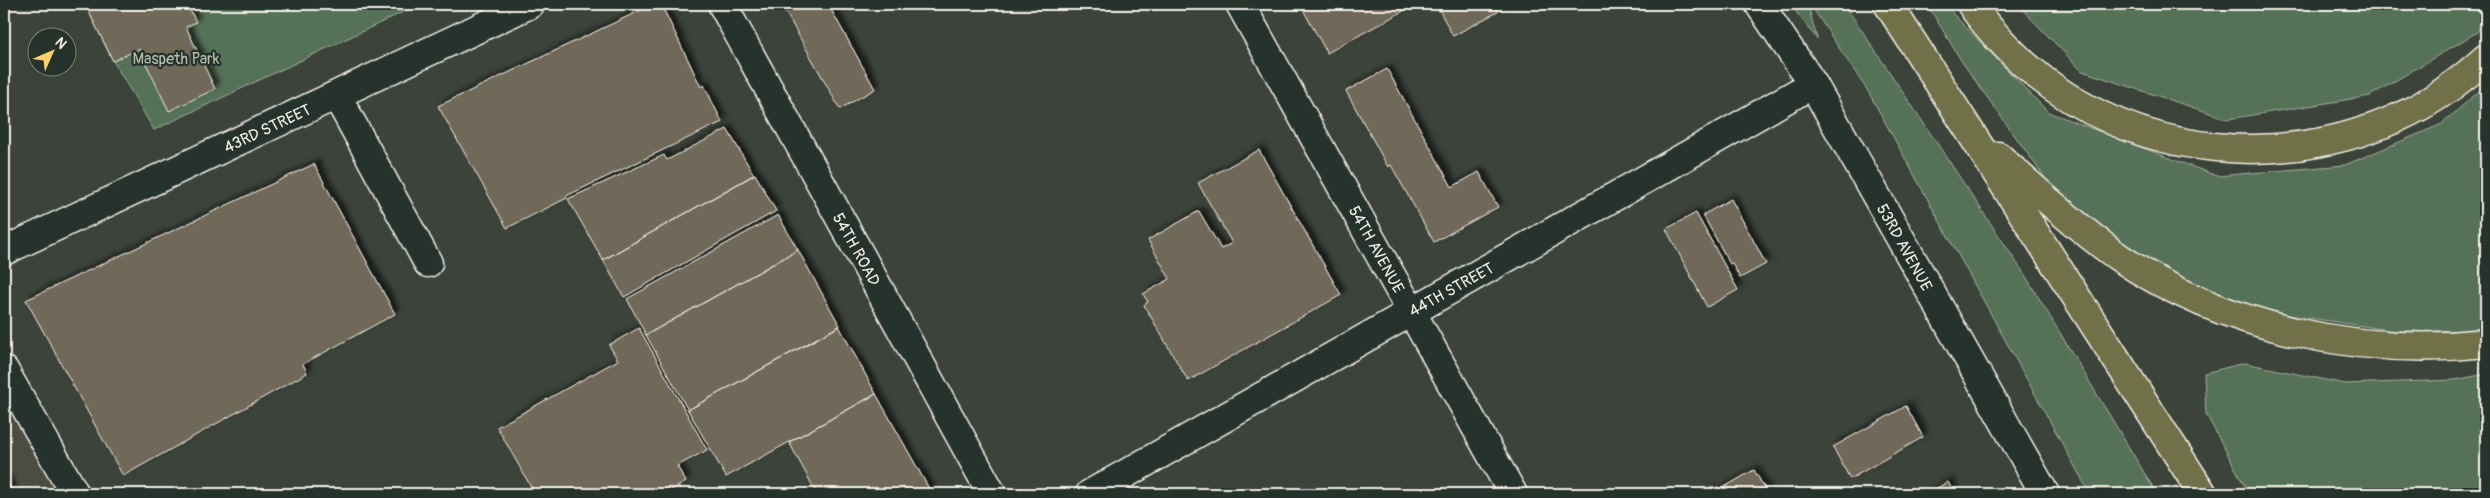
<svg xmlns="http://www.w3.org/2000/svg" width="2490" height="498" font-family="Pangolin,sans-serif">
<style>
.built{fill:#4c4e43}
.green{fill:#557158;stroke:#a4b1a0}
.building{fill:#706758;stroke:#f4f1e8;filter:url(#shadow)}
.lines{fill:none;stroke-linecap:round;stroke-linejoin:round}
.minor-casing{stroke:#f4f1e8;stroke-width:31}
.highway-casing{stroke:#f4f1e8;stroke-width:31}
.minor{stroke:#26332d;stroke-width:28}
.highway{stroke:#70704a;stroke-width:28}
.labels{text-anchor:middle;stroke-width:4.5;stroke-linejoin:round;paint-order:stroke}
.park-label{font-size:16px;fill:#b4beae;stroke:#26332d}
.street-label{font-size:16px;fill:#f4f1e8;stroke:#26332d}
</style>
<defs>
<filter id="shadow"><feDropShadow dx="4.5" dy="-4.5" stdDeviation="2.5" flood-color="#0009"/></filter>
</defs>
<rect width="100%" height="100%" fill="#3c433a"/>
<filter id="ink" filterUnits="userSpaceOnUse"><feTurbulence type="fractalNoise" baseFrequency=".02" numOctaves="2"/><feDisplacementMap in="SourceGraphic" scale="10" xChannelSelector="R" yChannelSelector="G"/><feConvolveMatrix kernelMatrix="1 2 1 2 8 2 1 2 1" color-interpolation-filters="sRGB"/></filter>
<g filter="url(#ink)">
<!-- built -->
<path class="built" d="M4 370 75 494H4Z"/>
<!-- green -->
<path class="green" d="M96 4H420L154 130 113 61 87 8Z
M1790 4H1808L1817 39Z
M1810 4H1844L2025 275 2157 494H2090L1869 93Z
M1927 4H1947L1953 14 2048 112 2217 176 2345 165 2442 124 2486 85V327L2437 337 2269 312 2157 271 2055 192 1962 62Z
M2017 4H2486V17L2477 32 2370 96 2228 119 2082 71Z
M2245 363 2345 384 2455 380 2486 374V494H2249L2206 414 2204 373Z"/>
<!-- building -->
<path class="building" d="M96 4H187L196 22 186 27 215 89 169 111 139 49 113 61 87 8Z
M654 4H661L701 87 704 85 722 122 566 196 567 198 507 228 438 106Z
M781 4H828L875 89 840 109Z
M1300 4H1416L1327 53Z
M1436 4H1495L1499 11 1453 36Z
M1387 69 1452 187 1479 172 1498 207 1434 242 1391 165 1388 167 1346 91Z
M727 129 754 175 603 260 568 199 664 155 667 160Z
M1259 150 1341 295 1188 381 1144 305 1148 302 1143 294 1170 279 1148 240 1199 211 1221 249 1232 243 1198 183Z
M314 164 395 314 303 364 307 373 123 476 26 300Z
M755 174 776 211 624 297 603 260Z
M1731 199 1766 264 1740 278 1732 263 1730 264 1703 215Z
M1696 213 1738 290 1707 307 1666 229Z
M778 215 798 250 646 335 627 299Z
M798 250 840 326 688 410 646 335Z
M839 326 876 394 726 477 688 410Z
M639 328 707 450 677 466 686 482 664 494H535L497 427 618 360 609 345Z
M876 394 932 494H817L789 442Z
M1906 406 1923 437 1850 479 1833 447Z
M1754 470 1768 494H1706L1713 491 1714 493Z
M4 476 14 494H4Z
M1948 482 1955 494H1926Z"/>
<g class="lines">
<defs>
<path id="minor" d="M722 4 992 494
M1240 4 1513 494
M1759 4 1813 84 2045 494
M337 96 428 263
M4 251 530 4
M4 370 75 494
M1090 494 1813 84"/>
<path id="highway" d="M1888 4 2203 494
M1971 4C1985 26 2004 45 2023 63 2129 160 2294 175 2419 107 2443 94 2466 76 2486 58
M1998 156C2036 191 2075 226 2117 256 2223 328 2360 357 2486 343"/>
</defs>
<!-- minor casing -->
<use href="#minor" class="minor-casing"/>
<!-- highway casing -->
<use href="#highway" class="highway-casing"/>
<!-- minor -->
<use href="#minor" class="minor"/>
<!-- highway -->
<use href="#highway" class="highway"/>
</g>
</g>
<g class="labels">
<!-- park labels -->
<g class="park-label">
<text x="176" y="64">Maspeth Park</text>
</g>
<!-- street labels -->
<g class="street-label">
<text transform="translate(267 128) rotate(-25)" y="6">43RD STREET</text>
<text transform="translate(1905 247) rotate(61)" y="6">53RD AVENUE</text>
<text transform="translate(857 249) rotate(61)" y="6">54TH ROAD</text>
<text transform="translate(1377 249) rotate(61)" y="6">54TH AVENUE</text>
<text transform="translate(1451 289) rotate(-29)" y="6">44TH STREET</text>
</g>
</g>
<!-- margin -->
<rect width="2490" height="498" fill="none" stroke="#26332d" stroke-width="20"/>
<rect x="10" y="10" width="2470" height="478" fill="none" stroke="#f4f1e8" stroke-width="2" filter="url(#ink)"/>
<!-- north arrow -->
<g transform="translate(52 52) rotate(45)"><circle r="24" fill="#26332d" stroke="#787f78"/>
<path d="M0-4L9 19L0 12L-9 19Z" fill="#ffd166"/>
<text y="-8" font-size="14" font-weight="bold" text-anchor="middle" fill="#f4f1e8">N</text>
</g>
</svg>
